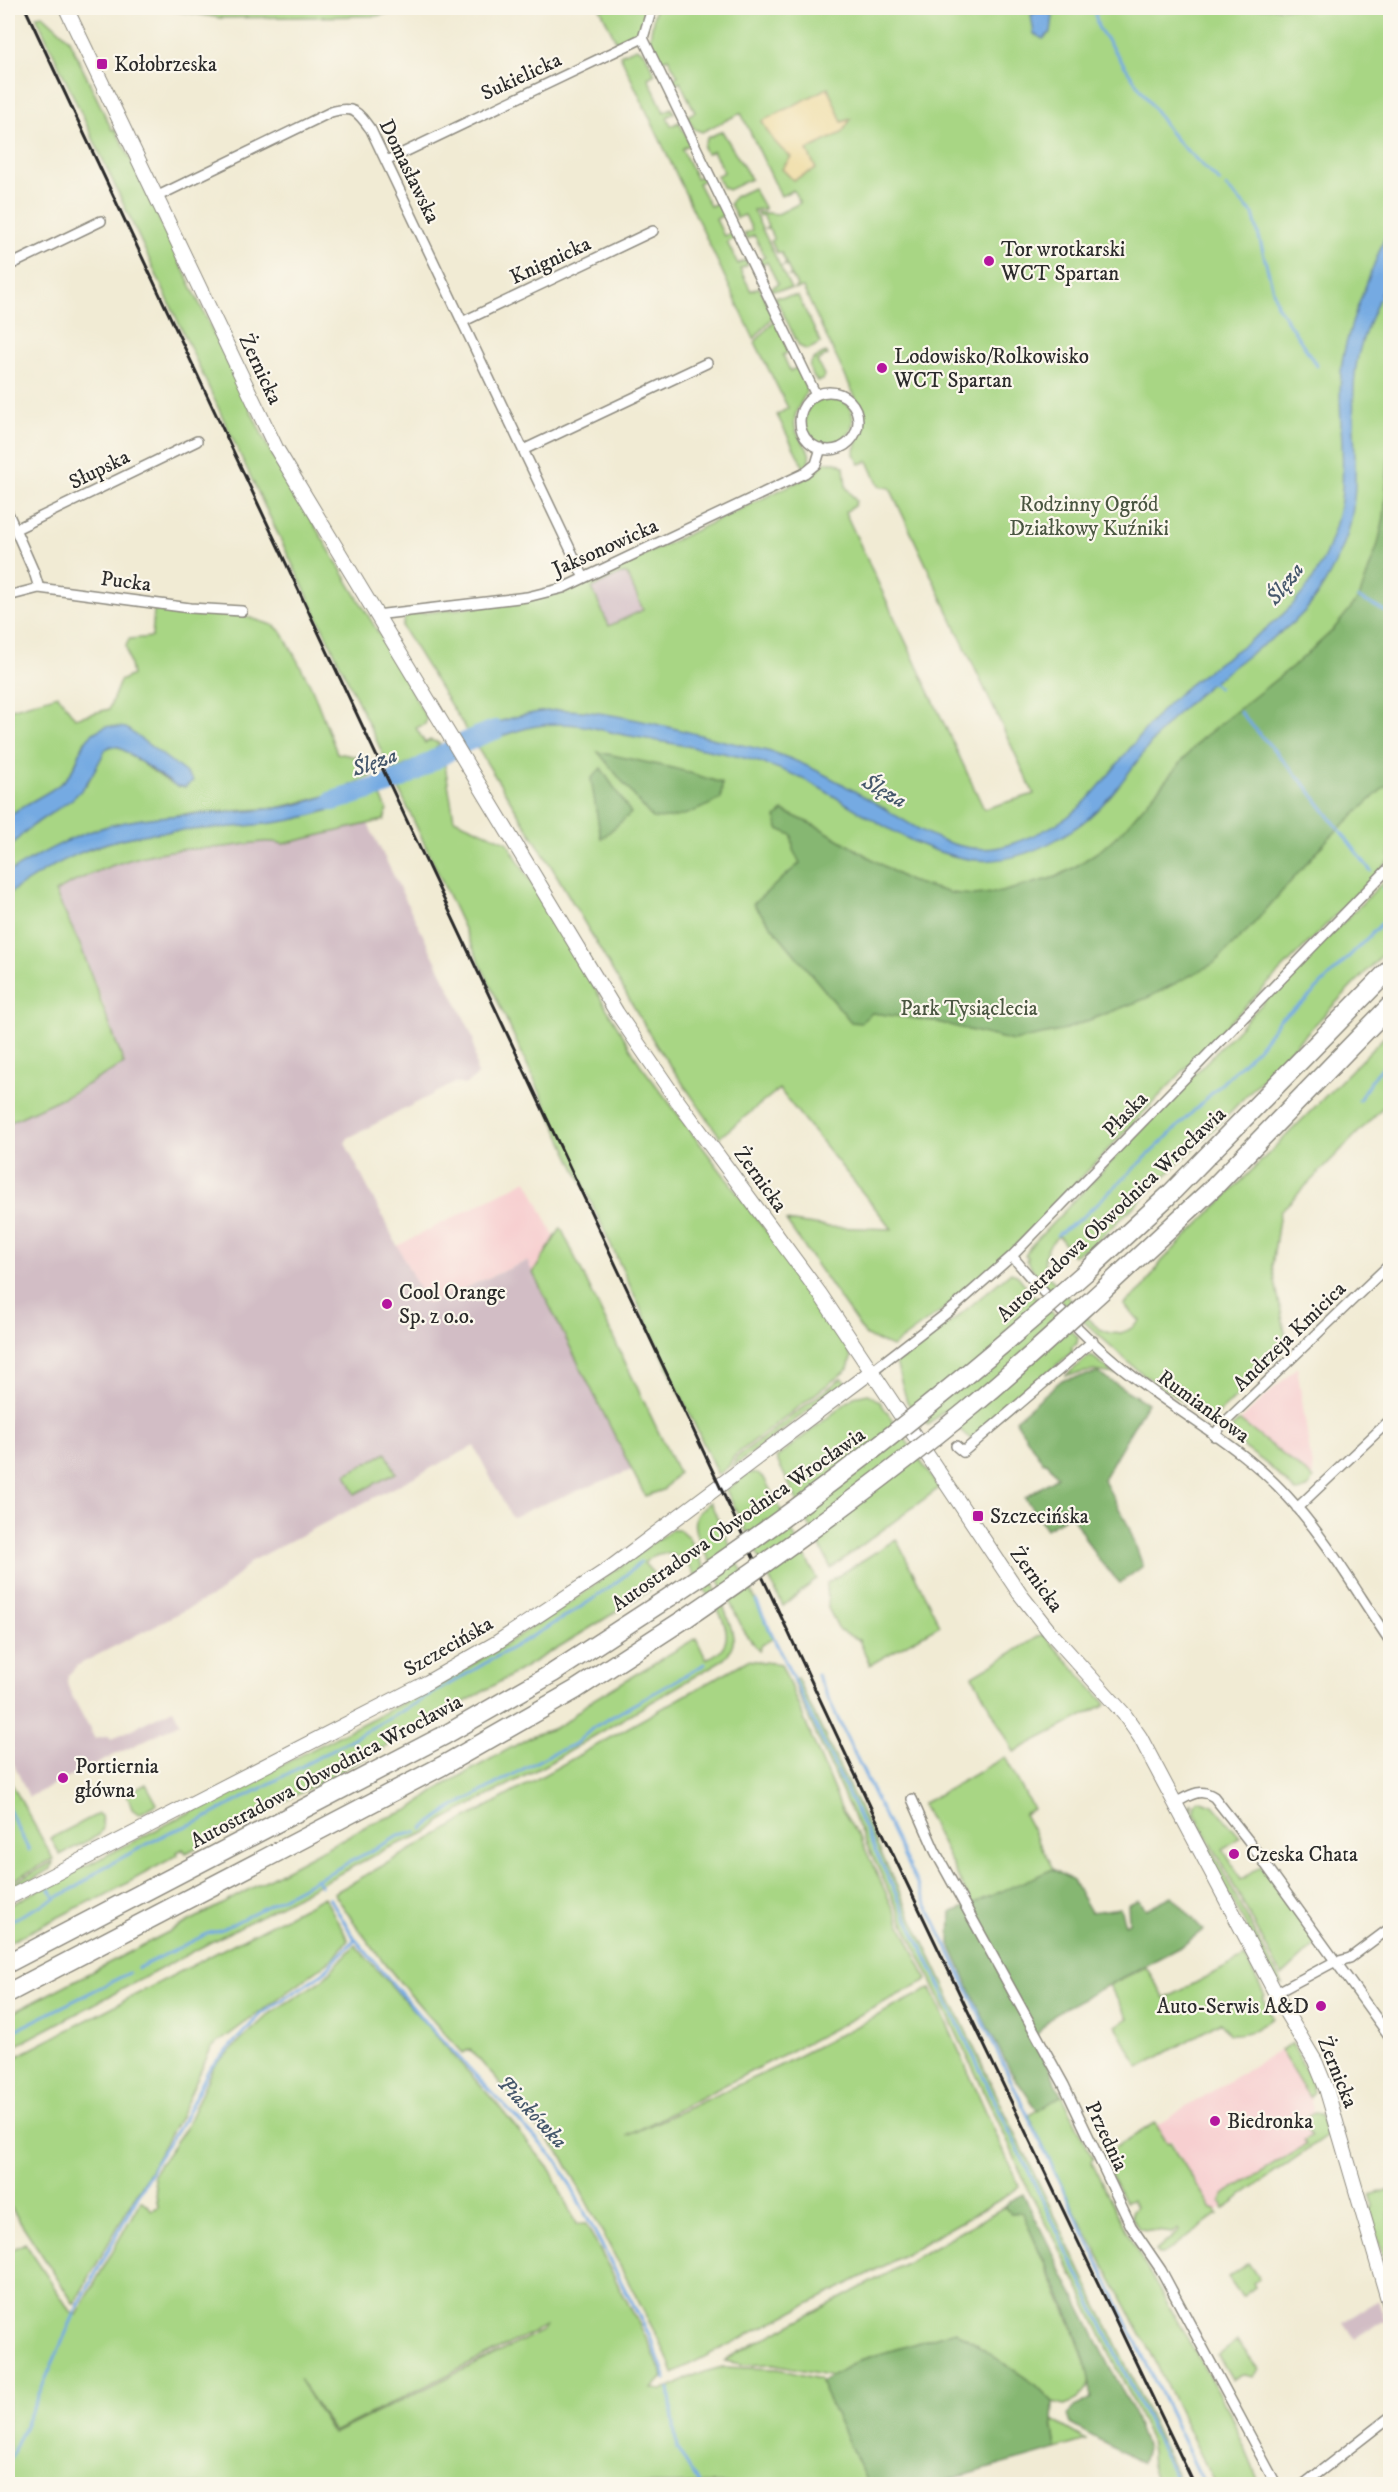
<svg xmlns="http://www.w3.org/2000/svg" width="1398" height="2492" font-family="'IM FELL DW Pica',serif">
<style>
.built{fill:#f7cfd0}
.industrial{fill:#d2bdc5}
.green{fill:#a8d684;stroke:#6a8058;stroke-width:1.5;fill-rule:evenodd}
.forest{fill:#86b772;stroke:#58714e;stroke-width:1.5}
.sand{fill:#eeda9e;stroke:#8c8264;stroke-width:1.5}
.water{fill:#74aae2;stroke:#506a86;stroke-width:1.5}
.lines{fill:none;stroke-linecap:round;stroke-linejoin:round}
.stream{stroke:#74aae2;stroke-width:3}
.river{stroke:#74aae2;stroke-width:20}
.street-casing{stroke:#8e8b80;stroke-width:12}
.secondary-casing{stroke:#8e8b80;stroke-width:16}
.highway-casing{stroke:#8e8b80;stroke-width:21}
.street{stroke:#fff;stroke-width:9}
.secondary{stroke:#fff;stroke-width:14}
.highway{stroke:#fff;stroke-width:18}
.rail{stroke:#2b2b2b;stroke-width:3}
.highway-bridge-casing{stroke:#8e8b80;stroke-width:21;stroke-linecap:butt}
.highway-bridge{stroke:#fff;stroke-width:18}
.poi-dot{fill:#b5179e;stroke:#fbf7ec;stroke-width:2}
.labels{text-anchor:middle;stroke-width:4.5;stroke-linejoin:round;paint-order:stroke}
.poi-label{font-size:21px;fill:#2b2b2b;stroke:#fbf7ec;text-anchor:start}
.street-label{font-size:21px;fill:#2b2b2b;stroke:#fbf7ec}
.park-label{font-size:21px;fill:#4a5641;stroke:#fbf7ec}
.water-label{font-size:22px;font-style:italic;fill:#45576b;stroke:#fbf7ec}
</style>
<rect width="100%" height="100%" fill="#fbf7ec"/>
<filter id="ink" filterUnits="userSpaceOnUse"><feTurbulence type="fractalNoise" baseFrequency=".0167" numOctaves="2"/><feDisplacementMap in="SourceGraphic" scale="12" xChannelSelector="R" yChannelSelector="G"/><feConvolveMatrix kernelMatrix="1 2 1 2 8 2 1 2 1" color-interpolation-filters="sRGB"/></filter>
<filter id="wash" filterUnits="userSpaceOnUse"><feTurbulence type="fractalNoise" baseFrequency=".008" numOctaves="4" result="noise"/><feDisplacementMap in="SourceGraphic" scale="24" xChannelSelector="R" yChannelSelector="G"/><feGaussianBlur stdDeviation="1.35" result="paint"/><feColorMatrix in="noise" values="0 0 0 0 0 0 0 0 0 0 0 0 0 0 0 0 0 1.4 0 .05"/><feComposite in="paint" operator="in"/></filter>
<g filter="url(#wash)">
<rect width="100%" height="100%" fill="#f1ebd4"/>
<!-- built -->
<path class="built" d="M527 1180 555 1238 533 1273 526 1261 427 1304 397 1246Z
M1297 1367 1314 1479 1240 1421Z
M1286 2046 1310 2096 1314 2113 1327 2136 1214 2213 1171 2140 1167 2142 1157 2125Z"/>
<!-- industrial -->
<path class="industrial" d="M627 573 643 610 609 626 591 588 621 574Z
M368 824 469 1028 473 1038 477 1076 465 1085 455 1083 348 1138 345 1143 427 1304 527 1261 632 1470 535 1507 512 1518 474 1446 251 1561 220 1592 78 1665 68 1675 67 1683 70 1692 95 1739 109 1736 111 1739 173 1709 180 1723 29 1797 8 1752V1122L105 1007 81 947 54 892 94 871 134 858 176 850 233 846 270 840 283 844Z
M1378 2300 1385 2320 1355 2339 1344 2322Z"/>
<!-- green -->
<path class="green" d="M157 8H411L376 16 220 18Z
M600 8H645V9C643 27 635 38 618 45Z
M655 8H1390V860L1233 1019 1010 1252 956 1300 892 1347 866 1336 786 1221 828 1227 892 1229 779 1089 720 1137 656 1045 556 874 402 627 406 615 524 601 566 592 812 475 825 462H837L844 467 846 487 856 501 854 506 845 512 984 809 1034 794 890 488 879 486 868 461 860 464 854 454 862 426 861 409 803 288 794 289 797 286 792 276H788L791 275 787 265 783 266 786 263 781 252 777 253 771 241 774 239 768 228H765L768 226 763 215 759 216 757 212 778 214 800 203 793 190 781 196 741 113 702 132 694 129 687 116 695 112 680 82 672 86 670 81 678 76 668 58 660 61 650 39ZM621 574H627L643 610 609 626 592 588Z
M43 15 68 38 112 130 115 129 128 154 269 449 387 647 427 719 425 724 416 728 425 743 430 740 440 743 431 753 395 770 389 767 236 446 36 16Z
M636 48 645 53 655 74 648 78 664 112 672 108 674 113 667 117 671 126 679 122 690 144 682 149 696 178 704 175 706 179 698 183 710 206 718 203 724 215 716 219 724 236 732 233 735 238 727 242 738 264 746 260 748 265 740 269 751 291 759 287 773 317 754 339 620 55Z
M722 131 751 179 728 190 722 187 717 176 724 172 713 151 706 154 703 147 707 138Z
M753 188 765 209 753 210 791 289 772 290 771 288 778 284 767 262 760 266 758 261 765 257 754 235 747 239 744 234 752 230 745 215 737 218 730 204 734 197Z
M798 296 821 343 807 350 799 346 775 297Z
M775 320 790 351 783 355 790 371 798 367 807 387C805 402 792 410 795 427 799 444 819 451 804 468L777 415 788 408 755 342Z
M826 352 828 355 817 361 824 375 823 380 817 381C803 365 810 360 826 352Z
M805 420a24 24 0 1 1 48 0a24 24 0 1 1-48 0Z
M154 610 241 615 275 626 283 634 311 686 337 753 363 758 372 776 330 795 277 808 187 814 141 820 97 829 47 851 8 874C8 855 7 850 20 835L87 784 106 749 111 746 119 747 167 781 185 787 126 728 85 741C80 752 76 765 69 775 57 792 25 802 8 817V710L58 695 75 718 109 709 120 681 132 675 126 646 129 639 152 637Z
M442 764 445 765 454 819 507 842 640 1064 785 1256 850 1347 848 1349 851 1358 848 1369 734 1456 729 1466 718 1475 398 787Z
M381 796 387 810 384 820 283 844C265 839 251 844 233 846 214 849 195 848 177 850 131 856 95 870 55 892L81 947 124 1064 70 1094 8 1123V894L40 872 76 854 116 840 161 831 229 826 318 813Z
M1390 875V947L1201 1142 1087 1251 1084 1249 1073 1256 1059 1236C1046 1245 1041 1260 1047 1274 1055 1284 1064 1294 1073 1303 1093 1325 1112 1349 1140 1321L1124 1305 1144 1287 1162 1261 1390 1031V1100L1280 1212 1272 1266 1288 1347 1213 1419H1208L1136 1369 1044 1285 1026 1260 1028 1259V1257L1025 1256 1030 1247 1253 1013Z
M561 1228 678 1473 663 1490 645 1496 533 1273Z
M1011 1272 1018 1276 1033 1295 1078 1337 1077 1343 1071 1348 1073 1351 974 1437 970 1438 964 1434 945 1410 928 1425 907 1402 896 1363 955 1319Z
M1088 1357H1093L1115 1374 1093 1371 1066 1375Z
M842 1378 846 1382 733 1467 736 1458Z
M868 1394 880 1402 939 1488 831 1568 776 1458 854 1397Z
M1240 1421 1314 1479C1309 1488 1306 1491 1296 1492L1268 1465 1238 1443 1231 1432 1233 1426Z
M386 1453 396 1473 355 1494 346 1474Z
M749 1473H757L764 1478 817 1579 783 1606 726 1490Z
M710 1502 773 1638 762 1645 759 1651 744 1631 696 1533C691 1517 698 1512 710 1502Z
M671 1530H680L688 1537C699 1558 736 1622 733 1643 732 1650 728 1654 724 1659L549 1763 441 1821 428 1832 386 1849 8 2050V2015L211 1910 372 1823 409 1810 444 1785 534 1735 555 1728 568 1720 589 1702 696 1638 706 1659C744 1644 720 1612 705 1590 695 1577 687 1557 670 1554 659 1551 652 1556 644 1563L659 1580 648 1589 649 1591C499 1687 344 1771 186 1853L183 1849 177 1852 178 1855 93 1902 92 1900 8 1943V1906L447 1680 557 1612Z
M896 1539 940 1625 870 1665 859 1640 840 1631 828 1608 827 1583Z
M1043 1634 1106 1704 1014 1752 973 1676Z
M748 1660 781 1664 842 1810 861 1840 927 1980 627 2136 777 2067 931 1988 1019 2186 1003 2198 889 2263 673 2373 664 2350 563 2157 470 2049 463 2053C415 2003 372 1951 334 1893Z
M797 1678 1124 2361 1181 2484H1156L1152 2472 1151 2452 1148 2435 1128 2391 1058 2245 1027 2188 1009 2144 847 1803 798 1694 793 1681Z
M1005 1757 1033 1809 1024 1814 1053 1869 972 1905 922 1804Z
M8 1777 53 1859 8 1883Z
M146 1784 157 1804 139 1814 132 1809 127 1794Z
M1198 1800 1213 1805 1240 1837 1223 1849 1241 1880 1261 1866 1317 1943 1282 1976 1194 1811 1195 1804Z
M1191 1802V1811L1282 1984 1275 1981 1187 1814Z
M98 1814 101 1816 103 1828 99 1835 60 1855 51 1838Z
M53 1862 51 1869 8 1892V1886Z
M324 1897 348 1939 336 1956 211 2048 181 2115 74 2304 8 2203V2061Z
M355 1945 496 2103 551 2171 576 2224H586L649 2343 663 2377 652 2389 662 2390 672 2387 694 2375 722 2367 778 2369 819 2379 868 2484H8V2252L25 2243 70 2311 77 2315 141 2200 152 2210 158 2207 153 2174 185 2129 213 2067 269 2014 322 1980ZM545 2326 542 2331 333 2434 299 2379 334 2432Z
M1245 1957 1265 1996 1262 1998 1273 2018C1256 2029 1250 2035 1229 2034L1221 2022 1139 2068 1116 2026 1128 2018 1109 1985 1146 1967 1165 1999Z
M1292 2043 1311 2081 1314 2092 1309 2097 1280 2050Z
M1062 2095 1093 2158 1091 2161 1134 2246 1228 2409 1260 2484H1215L1150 2351 1060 2183 1029 2115Z
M1314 2113 1320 2114 1327 2136 1224 2208 1221 2201 1223 2195 1306 2145 1304 2140 1311 2136 1302 2120Z
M1155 2123 1167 2143 1170 2142 1212 2209 1216 2210 1218 2214 1162 2255H1158L1156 2251 1179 2231 1178 2229 1172 2233 1140 2229 1132 2217V2210L1136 2206 1132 2200 1125 2202 1101 2156Z
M1390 2189V2279L1369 2209 1373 2207 1371 2195Z
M1004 2207 1011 2213 1022 2212 1075 2333 1090 2378 1088 2388 1078 2399 1065 2405 1053 2402 1036 2385 956 2331 860 2360 832 2376 774 2364 746 2365 725 2361 739 2352 890 2272Z
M1248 2263 1259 2279 1253 2283 1255 2287 1242 2297 1228 2277Z
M1237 2341 1259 2369 1252 2377 1242 2374 1232 2380 1218 2356Z
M1052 2420 1086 2440 1056 2449Z"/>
<!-- forest -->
<path class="forest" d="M1390 439V782L1328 839 1250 928 1213 964 1147 998 1061 1031 1013 1041 933 1021 872 1013 860 1023 851 1022 753 904 800 863 793 850 792 835 778 829 776 817 783 811 820 828 909 881 951 893 974 895 1001 892 1056 877 1073 868 1102 849 1124 829 1200 740 1298 662 1332 631 1359 598 1378 544 1384 517Z
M598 752 677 769 722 783 721 799C698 810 678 821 652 818Z
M601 768 631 813 601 839 591 779Z
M1098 1373 1147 1403 1103 1479 1128 1525 1143 1566 1120 1583 1097 1558 1071 1514 1046 1529 1025 1498 1057 1477 1048 1463 1042 1461 1015 1420 1062 1380Z
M1053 1869 1073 1881 1091 1912 1120 1908 1125 1924 1129 1922 1128 1904 1139 1900 1146 1909 1172 1896 1203 1930 1182 1946 1055 2013 1034 2038 1062 2095 1038 2111 1011 2072 985 2022 950 1945 951 1913Z
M1023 2194 1132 2410 1146 2449 1142 2463 1070 2424 1067 2415 1074 2407 1092 2398C1085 2333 1047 2272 1022 2212L1011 2213 1004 2207 1011 2200Z
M956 2331 1036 2385 1053 2402 1052 2423 1056 2449 935 2484H868L820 2382 860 2360Z"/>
<!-- sand -->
<path class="sand" d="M828 88 842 122 851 119 842 133 807 150 816 169 793 180 782 169 791 157C777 147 769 136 762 121Z"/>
<!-- water -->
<path class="water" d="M1043 8 1053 16 1051 32 1043 39 1034 34 1031 15Z
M1390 223C1391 236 1393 251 1390 264 1383 299 1361 330 1356 367 1347 428 1367 490 1342 549 1331 573 1318 599 1299 617 1285 631 1267 642 1250 654 1223 674 1195 695 1172 719 1138 753 1114 804 1072 830 1045 848 1010 863 976 860 915 854 859 808 805 780 747 751 676 746 615 733 595 728 576 723 555 724 529 725 508 734 484 742L482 745 475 744 468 732C498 722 528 711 560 710 599 709 662 725 700 735 734 745 765 747 798 762 827 774 854 791 882 807 921 831 966 862 1014 843 1036 835 1061 824 1079 808 1113 775 1138 733 1172 700 1220 653 1291 628 1321 564 1330 544 1338 522 1341 500 1347 453 1335 404 1343 357 1352 313 1375 265 1390 223Z
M107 726 126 728 185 772 193 781 185 787 176 786 119 747 111 746 106 749C96 767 88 786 72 799 49 816 24 827 8 851V817C25 802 56 792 69 775 85 753 77 737 107 726Z
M355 784 361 800C336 808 311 817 286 821 230 831 173 826 118 840 77 850 42 871 8 894V874L11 871C37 856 68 838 98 829 155 811 217 816 276 808 304 805 330 795 355 784Z"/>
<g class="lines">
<!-- stream -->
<path class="stream" d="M1094 8 1098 27 1170 132 1179 143 1220 182
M1226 187 1253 214 1277 305 1317 366
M1375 296 1385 299
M1359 598 1390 614
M1211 681 1218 688
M1240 712 1306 786 1371 871
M8 865 12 874
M1383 888 1390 898
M1359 1100 1373 1078 1390 1059
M1057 1235 1084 1216 1161 1143 1258 1048 1280 1019 1305 1001 1390 915
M756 1601 1178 2484
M817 1675 1204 2484
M8 1808 29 1850
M423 1829 450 1809 549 1755 575 1744 594 1727 705 1664
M316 1879 321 1886
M50 1889 55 1899
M329 1898 355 1939 425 2022 558 2162 650 2337 666 2379
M8 1922 77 1887 101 1869 170 1832 198 1822C296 1770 394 1717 489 1661 541 1631 596 1602 641 1562
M138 1968 207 1934 225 1928 399 1836 417 1832
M8 2034 129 1973
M669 2389 677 2448 699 2484
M8 2464 77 2308 157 2160 183 2121 209 2069 261 2014 323 1973 355 1939"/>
<!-- river -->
<path class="river" d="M333 801C358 793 386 787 408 775 437 759 463 740 495 730"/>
</g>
</g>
<g filter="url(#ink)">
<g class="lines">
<defs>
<path id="street" d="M643 38 816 395
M386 161 643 38 650 15V8
M156 197 331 112C354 105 358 112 371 130L584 578
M8 266 101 221
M462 322 653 231
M800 421a29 29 0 1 1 58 0a29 29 0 1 1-58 0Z
M523 450 707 363
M8 513 34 572 39 588
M16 529 197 441
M8 596 39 588 190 608 242 611
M376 615 527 597 563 588 805 473 816 464 821 448
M1012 1256C1050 1301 1089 1343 1135 1378 1185 1417 1245 1449 1287 1496 1327 1539 1357 1593 1390 1641
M872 1371 952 1309 1012 1256 1390 867
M1214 1436 1221 1426 1390 1264
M956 1446 963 1452 1093 1341
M1297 1508 1390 1420
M912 1799 935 1851 1064 2085 1131 2226 1161 2270 1276 2484
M1175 1803C1189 1796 1200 1787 1214 1797L1248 1840 1390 2037
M1276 1993 1332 1963 1350 1958 1390 1928
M1304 2484 1390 2417"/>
<path id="secondary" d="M66 8 276 448 617 1013 674 1096 820 1294 1020 1594 1049 1631 1124 1714 1140 1737 1284 2009 1315 2061 1326 2088 1390 2306
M8 1898 428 1682 496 1643 610 1568 872 1371"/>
<path id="highway" d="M1087 1271 1168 1196 1390 969
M1104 1289 1214 1187 1390 1006
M8 1963 445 1735 553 1673 671 1596
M8 1993 442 1766 575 1690 686 1618"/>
</defs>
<!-- street casing -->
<use href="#street" class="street-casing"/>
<!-- secondary casing -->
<use href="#secondary" class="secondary-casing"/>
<!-- highway casing -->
<use href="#highway" class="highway-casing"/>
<!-- street -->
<use href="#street" class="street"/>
<!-- secondary -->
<use href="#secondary" class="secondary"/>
<!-- highway -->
<use href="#highway" class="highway"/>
<!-- rail -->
<path class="rail" d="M25 8 878 1823 1194 2484"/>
<defs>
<path id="highway-bridge" d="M671 1596C820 1497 954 1389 1087 1271
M686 1618C784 1551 880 1482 971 1407 1017 1369 1060 1329 1104 1289"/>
</defs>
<!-- highway-bridge casing -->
<use href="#highway-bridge" class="highway-bridge-casing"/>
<!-- highway-bridge -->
<use href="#highway-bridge" class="highway-bridge"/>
</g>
</g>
<!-- markers -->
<g class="poi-dot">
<rect x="96" y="58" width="12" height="12" rx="3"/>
<circle cx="989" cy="261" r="6"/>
<circle cx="882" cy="368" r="6"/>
<circle cx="387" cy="1304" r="6"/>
<rect x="972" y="1510" width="12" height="12" rx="3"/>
<circle cx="63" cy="1778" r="6"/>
<circle cx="1234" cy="1854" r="6"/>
<circle cx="1321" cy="2006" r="6"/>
<circle cx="1215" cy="2121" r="6"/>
</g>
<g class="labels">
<!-- poi labels -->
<g class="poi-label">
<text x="114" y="71">Kołobrzeska</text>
<text x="1001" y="256">Tor wrotkarski<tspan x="1001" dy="24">WCT Spartan</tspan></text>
<text x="894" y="363">Lodowisko/Rolkowisko<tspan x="894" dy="24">WCT Spartan</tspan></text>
<text x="399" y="1299">Cool Orange<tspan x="399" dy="24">Sp. z o.o.</tspan></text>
<text x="990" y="1523">Szczecińska</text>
<text x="75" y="1773">Portiernia<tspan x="75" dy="24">główna</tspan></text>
<text x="1246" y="1861">Czeska Chata</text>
<text x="1309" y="2013" text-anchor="end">Auto-Serwis A&amp;D</text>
<text x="1227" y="2128">Biedronka</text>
</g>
<!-- street labels -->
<g class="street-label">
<text transform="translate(521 76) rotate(-25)" y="7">Sukielicka</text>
<text transform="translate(410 171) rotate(64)" y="7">Domasławska</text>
<text transform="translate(550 260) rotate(-25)" y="7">Knignicka</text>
<text transform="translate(261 369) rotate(65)" y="7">Żernicka</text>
<text transform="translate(99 469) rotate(-26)" y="7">Słupska</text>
<text transform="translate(605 547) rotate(-24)" y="7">Jaksonowicka</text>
<text transform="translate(126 581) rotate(7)" y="7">Pucka</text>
<text transform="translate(1125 1114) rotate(-46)" y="7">Płaska</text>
<text transform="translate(761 1179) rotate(54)" y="7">Żernicka</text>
<text transform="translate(1111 1214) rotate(-43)" y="7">Autostradowa Obwodnica Wrocławia</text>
<text transform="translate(1289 1336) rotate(-44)" y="7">Andrzeja Kmicica</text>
<text transform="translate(1204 1406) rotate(36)" y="7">Rumiankowa</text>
<text transform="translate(738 1519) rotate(-35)" y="7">Autostradowa Obwodnica Wrocławia</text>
<text transform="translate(1037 1579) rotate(54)" y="7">Żernicka</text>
<text transform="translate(448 1646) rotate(-30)" y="7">Szczecińska</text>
<text transform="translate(326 1771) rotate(-28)" y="7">Autostradowa Obwodnica Wrocławia</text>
<text transform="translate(1338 2072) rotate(68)" y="7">Żernicka</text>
<text transform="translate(1107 2136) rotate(65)" y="7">Przednia</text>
</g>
<!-- park labels -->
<g class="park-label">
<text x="1089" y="511">Rodzinny Ogród<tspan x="1089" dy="24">Działkowy Kuźniki</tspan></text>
<text x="969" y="1015">Park Tysiąclecia</text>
</g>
<!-- water labels -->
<g class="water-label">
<text transform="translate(1284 583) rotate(-52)" y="8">Ślęza</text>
<text transform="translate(374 761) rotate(-20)" y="8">Ślęza</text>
<text transform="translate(885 790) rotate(29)" y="8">Ślęza</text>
<text transform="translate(533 2111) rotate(47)" y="8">Piaskówka</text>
</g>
</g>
<!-- margin -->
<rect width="1398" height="2492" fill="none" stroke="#fbf7ec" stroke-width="30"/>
</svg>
